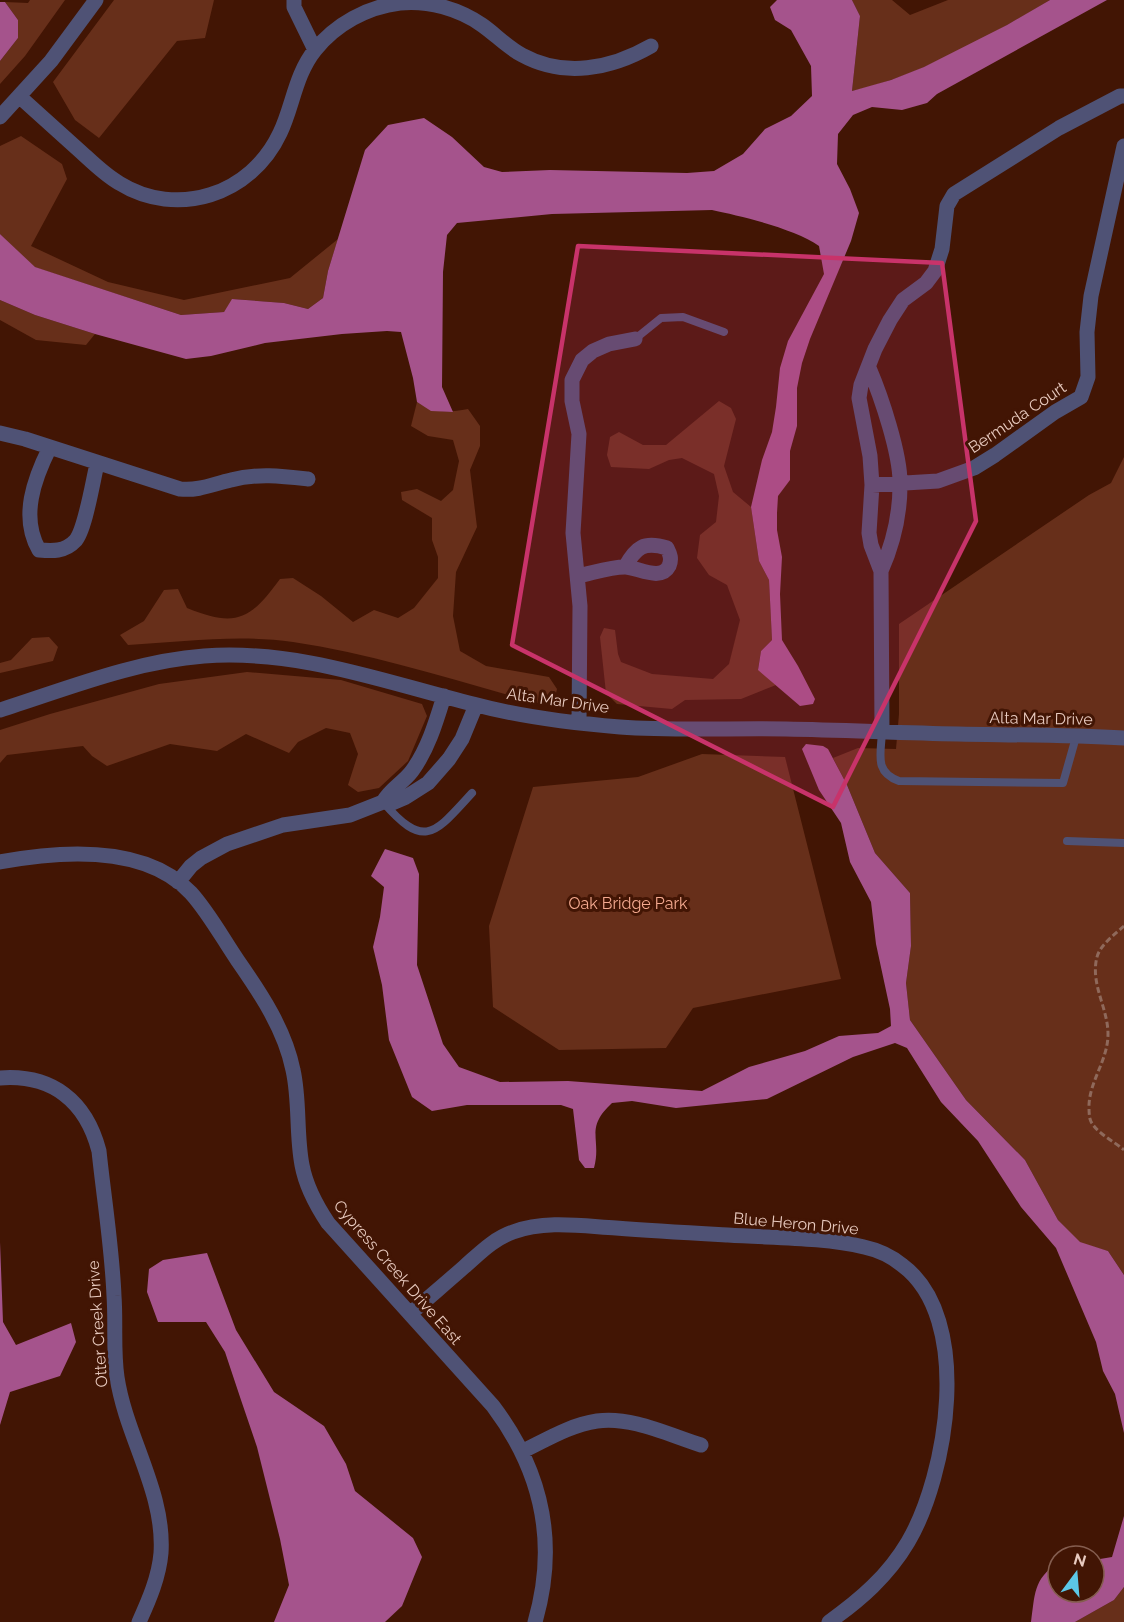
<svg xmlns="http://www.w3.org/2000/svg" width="1124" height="1622" font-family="Raleway,sans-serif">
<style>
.green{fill:#672f1a}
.water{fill:#a5538c}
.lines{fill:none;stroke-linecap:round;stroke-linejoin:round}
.path{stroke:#8f695b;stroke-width:3;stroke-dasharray:6 3;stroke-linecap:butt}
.service{stroke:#4f5275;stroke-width:8}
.minor{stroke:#4f5275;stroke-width:15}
.marked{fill:#c8336a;fill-opacity:0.2;stroke:#c8336a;stroke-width:4.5;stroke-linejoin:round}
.labels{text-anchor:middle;stroke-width:6;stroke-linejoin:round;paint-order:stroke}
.street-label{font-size:16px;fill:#e8cabf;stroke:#421504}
.park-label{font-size:16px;fill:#f5aa90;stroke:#421504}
</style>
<rect width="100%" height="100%" fill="#421504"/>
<!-- green -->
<path class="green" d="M30 0H65L25 56 0 84V61L18 38V20L5 2 28 3Z
M114 0H214L205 38 177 41 99 138 75 120 53 82Z
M852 0H892L910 15 948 0H1050C989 36 921 76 852 91L860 16Z
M21 136 62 164 67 179 31 246 108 282 184 300 290 278 338 239 328 271 323 298 308 309 284 303 233 299 224 312 181 315 34 267 0 234V146Z
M0 300 35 315 95 334 86 345 36 340 0 320Z
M719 401 731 408 736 419 724 466 733 492 751 507 759 561 769 580 772 640 761 651 758 669 776 685 741 699 685 700 672 709 617 704 606 693 600 637 604 628 615 630 618 654 621 662 652 674 713 679 729 664 740 620 727 585 709 575 697 558 700 535 716 522 719 496 714 474 682 458 669 460 649 469 611 467 607 455 610 437 619 432 643 445H666Z
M417 402C435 413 447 413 468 409L480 426V446L470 470 477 527 456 572 453 616 460 651 486 666 549 677 557 689 554 701 537 703C456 681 375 654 293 642 238 634 183 642 128 645L120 635 144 621 164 590 178 589 187 608C236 628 250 620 280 579L293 578 321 596 353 622 374 610 398 618 414 608 438 578V557L432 540V518L402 500 401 492 417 489 441 501 453 490 459 461 453 440 428 436 411 426Z
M1124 457V1275L1108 1251 1080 1243 1058 1220 1025 1160 966 1100 910 1020 906 983 911 946 910 893 875 853 847 785 833 758 858 748 896 749 899 714V624L1089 495 1111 483Z
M49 637 58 647 53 661 0 673V663L11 660 32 638Z
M247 672 341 680 422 704 427 716 408 761 379 788 358 792 348 785 358 754 350 733 326 728 298 742 289 753 246 734 217 751 170 744 107 766 92 756 83 746 7 755 0 763V730L50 714 159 684Z
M702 754 785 757 841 979 693 1008 666 1048 559 1050 493 1007 489 926 533 787 638 777Z
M1124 1587V1622H1075L1114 1600Z"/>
<!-- water -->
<path class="water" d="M777 0H852L860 16 852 91 891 80 924 67 1007 25 1050 0H1107L937 94 927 103 902 110 872 107 853 115 838 134 837 164 850 189 859 213 851 241 810 339 802 363 797 388V426L790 451V480L778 496 777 513V530L782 557 780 594 782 640 798 666 815 699 813 704 800 706 758 670 761 651 772 640 769 580 759 561 751 507 762 460 772 432 776 407 780 368 788 341 824 274 819 246C795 229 741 216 712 210L552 214 457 223 447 235 443 272 442 387 453 412 431 411 417 402 413 378 401 332 387 331 342 334 265 343 211 356 186 359 95 334 35 315 0 300V234L35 267 181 315 224 312 232 299 284 303 308 309 323 298 328 271 365 150 388 125 424 118 452 137 484 167 502 172 550 170 687 173 714 171 743 154 765 129 791 116 812 96 811 66 791 30 775 20 770 7Z
M0 2H5L18 20V38L0 61Z
M806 744 823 746 828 749 847 785 875 853 910 893 911 946 906 983 910 1020 966 1100 1025 1160 1058 1220 1080 1242 1108 1251 1124 1275V1433L1115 1394 1103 1371 1096 1342 1056 1248 1021 1207 978 1141 941 1102 907 1048 895 1043 853 1057 767 1099 676 1108 632 1101 612 1103C584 1129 602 1138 594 1168H585L579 1160 573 1109 561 1105H467L432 1111 412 1097 389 1040 382 985 373 947 380 917 384 887 371 876 385 849 413 858 419 874 417 965 443 1044 459 1067 500 1082 568 1081 702 1091 749 1067 805 1051 839 1036 878 1033 891 1026 890 1009 876 944 871 902 850 862 841 823 819 790 802 749Z
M0 1242 3 1322 16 1345 71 1323 76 1342 60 1376 10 1392 0 1425Z
M207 1253 236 1330 274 1392 324 1426 346 1464 355 1491 413 1538 422 1557 402 1606 385 1622H274L289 1585 280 1539 257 1447 241 1400 225 1352 206 1322H158L147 1292 149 1269 163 1260Z
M1124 1516V1587L1114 1600 1075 1622H1031C1035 1595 1033 1579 1058 1563V1592H1094V1560L1112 1557Z"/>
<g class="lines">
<!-- path -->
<path class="path" d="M1124 926C1115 934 1100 945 1097 957 1090 984 1108 1008 1108 1034 1108 1060 1090 1080 1089 1105 1089 1110 1089 1115 1090 1119 1094 1132 1114 1141 1124 1150"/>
<!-- service -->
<path class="service" d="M635 339 661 318 683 317 724 332
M882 732C881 754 874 772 899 781L1063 783 1076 737
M383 802C425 851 435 833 472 793
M1067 841 1124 843"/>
<!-- minor -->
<path class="minor" d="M294 0V7L315 50
M20 97C40 115 60 133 81 152 93 163 105 175 119 183 177 219 251 195 280 133 293 106 295 75 315 50 336 24 367 7 400 3 428 0 459 9 482 25 495 34 507 47 522 55 564 78 611 69 651 46
M0 117 51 61 96 0
M869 368C881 396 901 455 900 485 900 514 893 544 881 571
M0 433 25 439 180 489C199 491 213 484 231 480 257 473 282 476 308 479
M50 447C34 479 20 517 39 550 52 551 65 552 75 541 85 531 93 480 97 464
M872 485 938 481 974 468 995 455 1055 412 1081 397 1088 377 1087 332 1091 296 1124 146
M578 576C593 573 610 567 625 567 637 567 661 582 669 566 672 559 670 554 667 548 644 541 636 547 625 567
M0 710C66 689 135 661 204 656 298 649 384 682 473 704 521 717 571 723 620 727 675 731 731 728 786 729 844 730 901 733 958 734 1013 735 1069 735 1124 738
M579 723 580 606 573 533 579 434 572 401V380L582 360 593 351 609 344 635 339
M882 732 881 571 871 545 869 533 872 485 870 456 859 398 861 385 875 349 890 320 903 300 926 283 935 271 942 249 947 206 954 194 1059 128 1120 96H1124
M383 802C390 789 403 783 412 771 428 749 436 722 444 696
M0 862C59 851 145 844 191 893 209 913 223 939 238 961 261 994 285 1030 293 1070 300 1101 296 1134 302 1165 306 1187 316 1205 328 1223L493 1406C542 1471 558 1543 535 1622
M178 882 191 866 201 858 227 844 283 825 350 815 383 802 392 803 406 797 428 783 449 759 462 739 476 705
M0 1078C52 1074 86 1101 99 1151 104 1199 112 1247 114 1296 116 1323 113 1350 117 1377 126 1437 165 1492 161 1553 159 1577 149 1600 139 1622
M410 1314C428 1298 446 1283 464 1267 479 1254 493 1239 513 1232 545 1220 582 1226 616 1228 653 1231 691 1233 728 1235 771 1238 824 1237 864 1247 878 1250 891 1256 902 1265 974 1318 947 1476 908 1542 888 1576 860 1600 829 1622
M523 1451C546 1440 570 1425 597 1421 631 1416 669 1435 701 1445"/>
</g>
<!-- marked area -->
<path class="marked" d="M578 246 942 263 976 521 833 807 512 645Z"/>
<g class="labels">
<!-- street labels -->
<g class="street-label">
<text transform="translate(1017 417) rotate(-34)" y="6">Bermuda Court</text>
<text transform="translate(558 700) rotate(8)" y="6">Alta Mar Drive</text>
<text transform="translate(1041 718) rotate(1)" y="6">Alta Mar Drive</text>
<text transform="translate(796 1223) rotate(5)" y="6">Blue Heron Drive</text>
<text transform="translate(398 1272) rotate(49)" y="6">Cypress Creek Drive East</text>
<text transform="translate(97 1324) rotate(-94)" y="6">Otter Creek Drive</text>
</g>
<!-- park labels -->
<g class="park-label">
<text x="628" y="909">Oak Bridge Park</text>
</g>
</g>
<!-- north arrow -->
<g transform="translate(1076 1574) rotate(16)"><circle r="28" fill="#421504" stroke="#845d4f" stroke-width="1.5"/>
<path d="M0-4.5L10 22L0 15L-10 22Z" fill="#5cc7e7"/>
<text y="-9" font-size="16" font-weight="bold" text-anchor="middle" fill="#e8cabf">N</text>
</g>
</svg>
